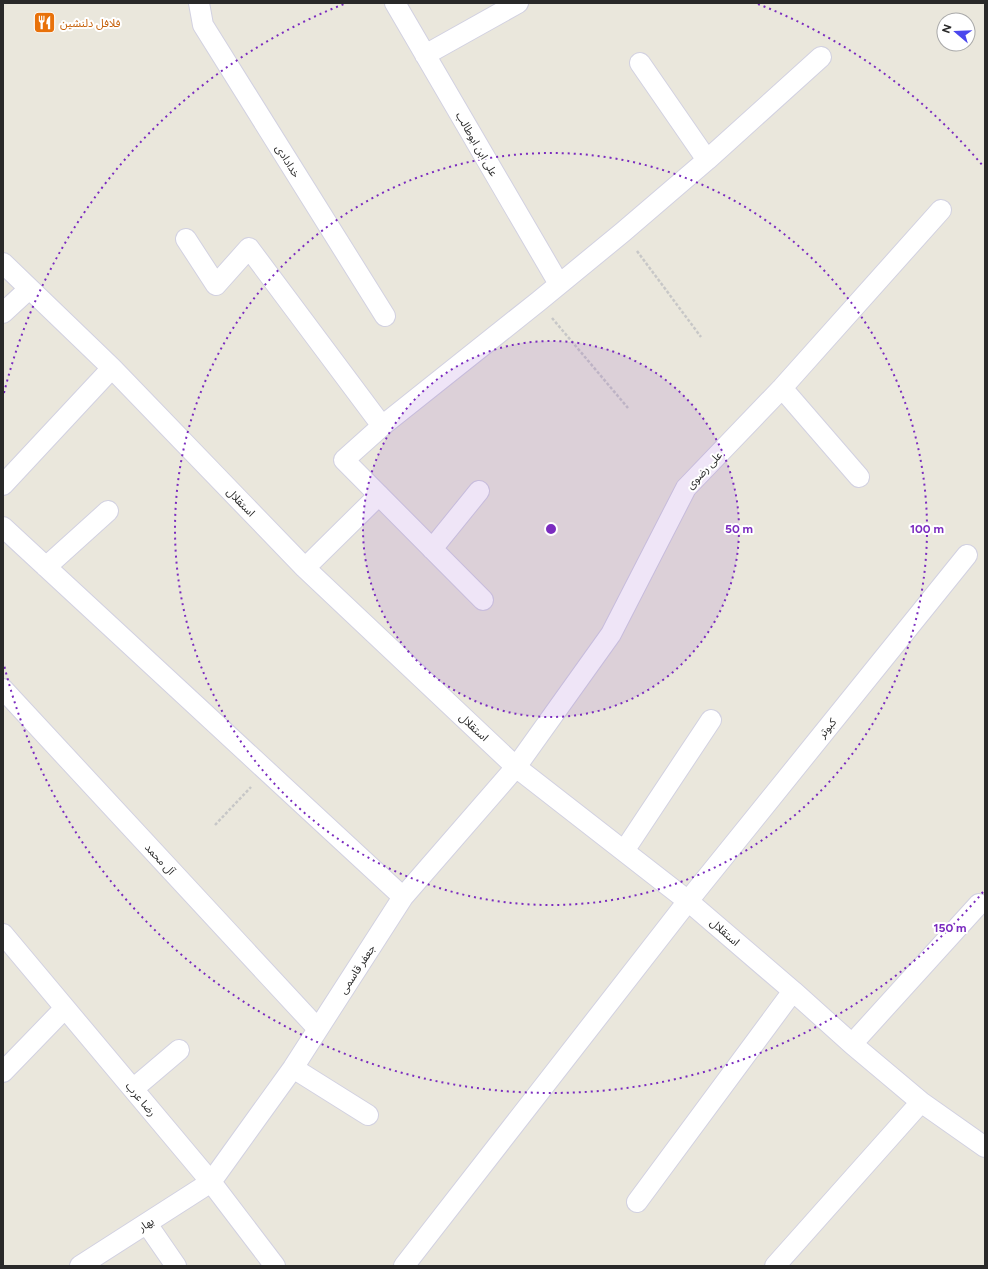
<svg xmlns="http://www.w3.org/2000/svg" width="988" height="1269" font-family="Figtree,'Noto Sans Arabic',sans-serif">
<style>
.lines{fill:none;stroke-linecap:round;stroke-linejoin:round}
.street-casing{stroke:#d2d1e1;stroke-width:22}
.path{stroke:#c7c7c7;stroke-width:2.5;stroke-dasharray:3 2;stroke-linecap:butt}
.street{stroke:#fff;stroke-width:20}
.ring{fill:none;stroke:#7b2cbf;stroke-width:2;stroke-dasharray:2 4}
.labels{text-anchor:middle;stroke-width:4;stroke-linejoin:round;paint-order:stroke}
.food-label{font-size:11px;fill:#c56008;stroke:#fff;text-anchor:start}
.street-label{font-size:11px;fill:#292929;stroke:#fff}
.centre{fill:#7b2cbf;stroke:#fff;stroke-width:2}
.ring-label{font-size:12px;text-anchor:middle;font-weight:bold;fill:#7b2cbf;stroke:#fff;stroke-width:4;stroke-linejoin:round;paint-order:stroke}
</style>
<rect width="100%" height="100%" fill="#eae7dc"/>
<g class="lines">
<defs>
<path id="street" d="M199 3 203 25 385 316
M395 3 559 284
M425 55 518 3
M640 63 707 160
M186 239 216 285 249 248 382 426
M3 263 112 368 305 568 516 767 688 901 793 991 852 1044 921 1102 985 1147
M3 313 29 289
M782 388 859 477
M3 485 112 368
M3 527 403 897
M432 549 479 491
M46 567 108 511
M305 568 379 495
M483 600 344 460 382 426 539 301 623 232 707 160 821 57
M3 689 318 1029
M624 851 711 720
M3 934 211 1182 275 1266
M852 1044 979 904
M293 1068 368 1115
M3 1072 65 1008
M133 1089 179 1050
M637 1202 793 991
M147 1224 176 1266
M80 1266 211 1182 293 1068 403 897 516 767 611 634 686 488 782 388 941 210
M404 1266 688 901 967 555
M775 1266 921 1102"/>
</defs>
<!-- street casing -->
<use href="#street" class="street-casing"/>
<!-- path -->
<path class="path" d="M637 251 701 337
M552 318 628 408
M215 825 251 787"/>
<!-- street -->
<use href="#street" class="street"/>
</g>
<!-- distance rings -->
<circle cx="551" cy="529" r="188" fill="#7b2cbf" fill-opacity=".12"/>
<g class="ring">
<circle cx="551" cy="529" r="188"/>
<circle cx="551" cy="529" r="376"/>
<path d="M983 892A564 564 0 0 1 4 665M4 393A564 564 0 0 1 344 4M758 4A564 564 0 0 1 983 166"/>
</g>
<!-- icons -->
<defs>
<symbol id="restaurant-square" viewBox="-11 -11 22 22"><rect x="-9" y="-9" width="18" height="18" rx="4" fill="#e8710a" stroke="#fff"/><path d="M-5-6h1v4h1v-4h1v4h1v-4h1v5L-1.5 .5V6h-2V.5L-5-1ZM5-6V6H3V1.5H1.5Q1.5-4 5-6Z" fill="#fff"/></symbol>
</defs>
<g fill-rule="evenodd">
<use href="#restaurant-square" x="32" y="10" width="25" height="25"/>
</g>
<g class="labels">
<!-- food labels -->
<g class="food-label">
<text x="60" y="27">فلافل دلنشین</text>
</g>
<!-- street labels -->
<g class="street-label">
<text transform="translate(477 144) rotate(60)" y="4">علی ابن ابوطالب</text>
<text transform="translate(288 161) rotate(58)" y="4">خدادادی</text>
<text transform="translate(704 470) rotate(-47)" y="4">علی رضوی</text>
<text transform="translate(241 502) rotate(46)" y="4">استقلال</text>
<text transform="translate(474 727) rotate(43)" y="4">استقلال</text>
<text transform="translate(827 728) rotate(-51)" y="4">کبوتر</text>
<text transform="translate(160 859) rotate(47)" y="4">آل محمد</text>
<text transform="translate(725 932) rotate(41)" y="4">استقلال</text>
<text transform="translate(357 969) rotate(-57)" y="4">جعفر قاسمی</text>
<text transform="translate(141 1099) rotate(50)" y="4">رضا عرب</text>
<text transform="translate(146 1224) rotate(-33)" y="4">بهار</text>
</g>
</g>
<circle cx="551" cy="529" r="6" class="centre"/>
<g class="ring-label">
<text x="739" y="533">50 m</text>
<text x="927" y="533">100 m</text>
<text x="950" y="932">150 m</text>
</g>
<!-- border -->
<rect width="988" height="1269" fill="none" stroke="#292929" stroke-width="8"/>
<!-- north arrow -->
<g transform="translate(956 32) rotate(289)"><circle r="19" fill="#ffffff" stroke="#a9a9a9"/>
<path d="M0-3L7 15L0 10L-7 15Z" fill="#4b47ed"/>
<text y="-6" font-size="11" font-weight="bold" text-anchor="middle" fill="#292929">N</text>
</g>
</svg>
